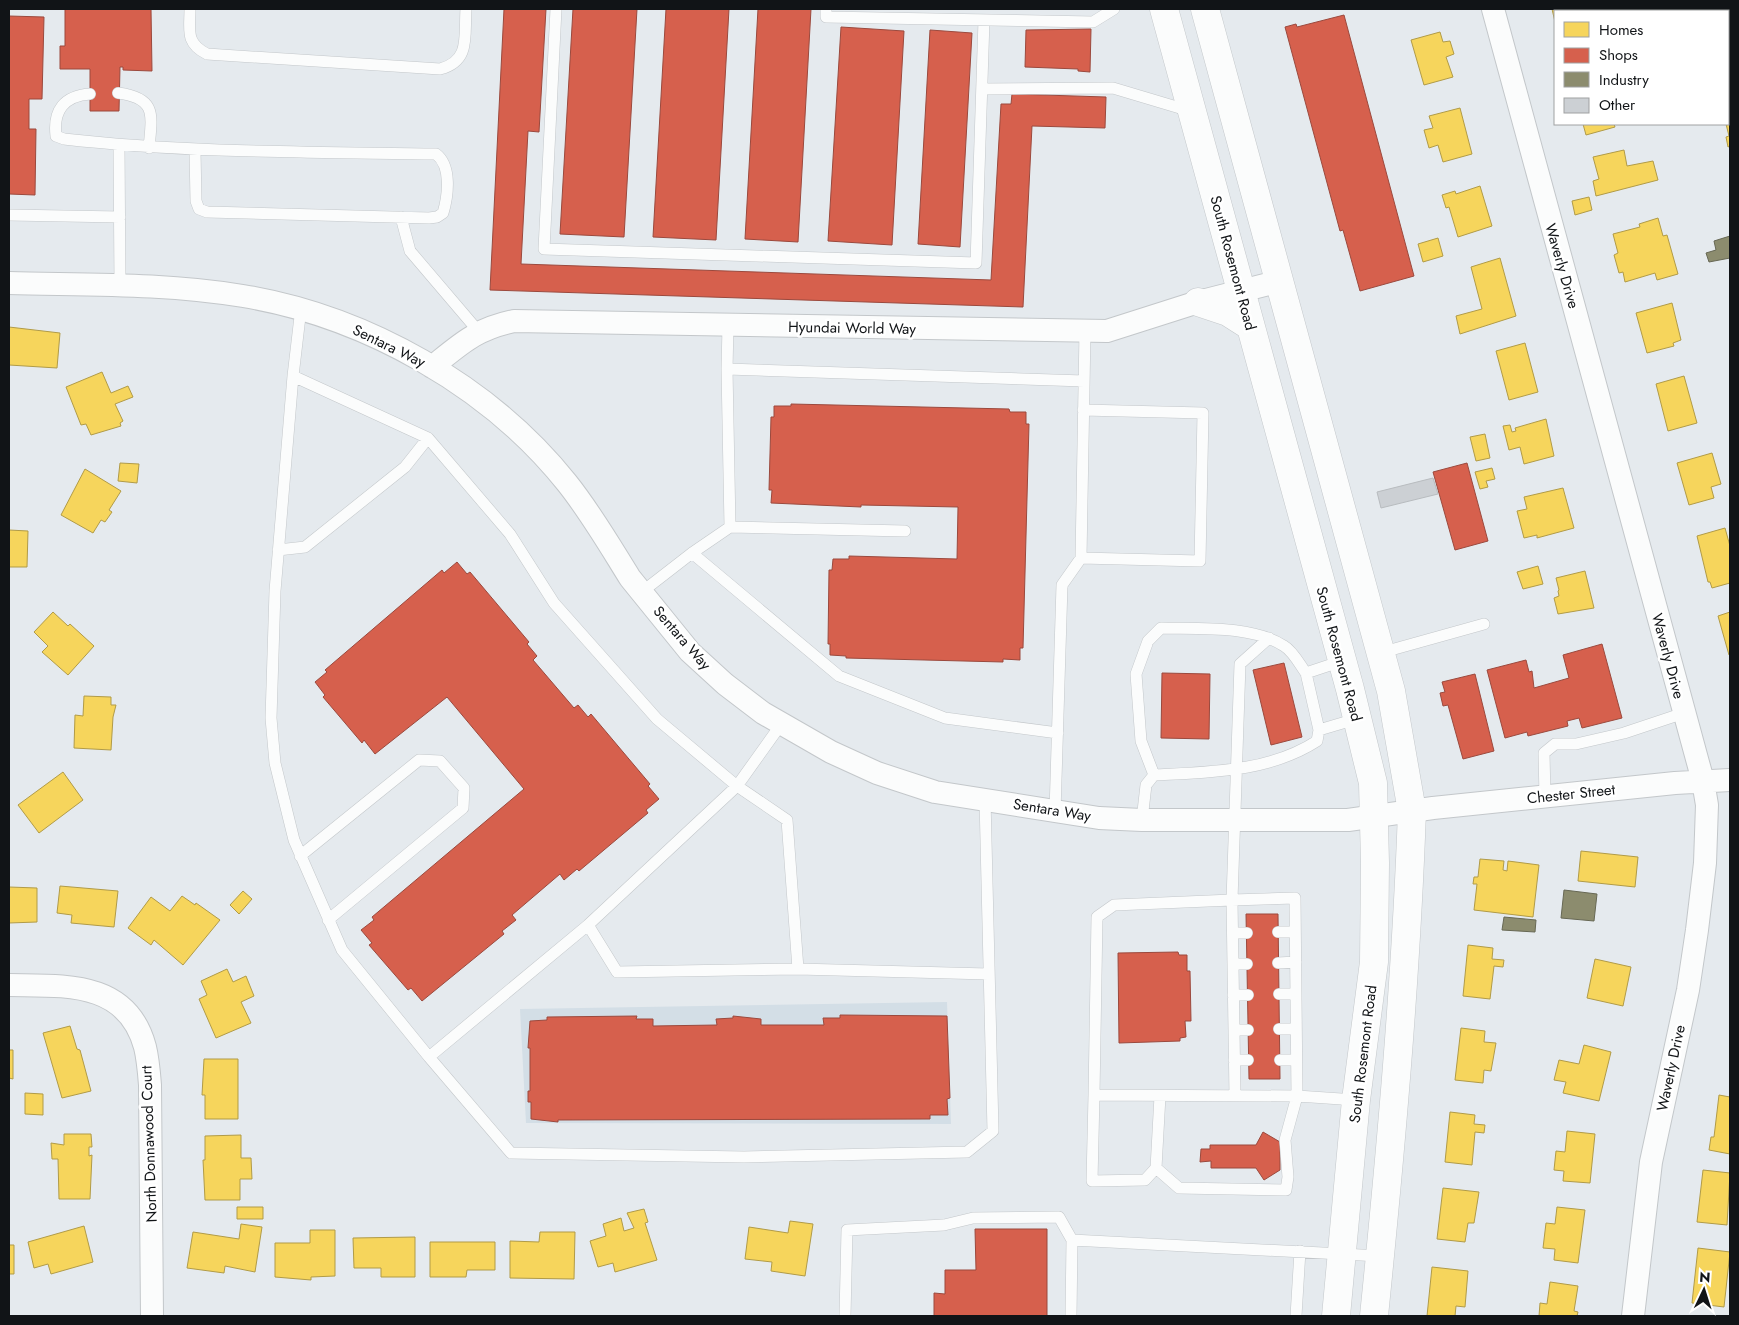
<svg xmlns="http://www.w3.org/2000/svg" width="1739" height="1325" font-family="Jost,sans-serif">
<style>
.built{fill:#d3dee6}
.homes{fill:#f6d55c;stroke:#b19b47}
.shops{fill:#d6604d;stroke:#9b493d}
.industry{fill:#8c8c6e;stroke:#676854}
.building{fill:#ccd0d4;stroke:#b8bcbf}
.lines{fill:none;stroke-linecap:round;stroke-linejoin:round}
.lane-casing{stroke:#c3c7ca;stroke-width:12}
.street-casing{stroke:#c3c7ca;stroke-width:24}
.secondary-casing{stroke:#c3c7ca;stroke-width:29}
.lane{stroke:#fbfcfc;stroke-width:11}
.street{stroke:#fbfcfc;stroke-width:22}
.secondary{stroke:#fbfcfc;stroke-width:28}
.labels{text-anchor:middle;stroke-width:5;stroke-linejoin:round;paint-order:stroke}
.street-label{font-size:15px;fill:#111417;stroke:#fff}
</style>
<rect width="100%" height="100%" fill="#e5eaee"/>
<!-- built -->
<path class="built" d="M947 1002 951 1124 526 1123 520 1009Z"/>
<!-- homes -->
<path class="homes" d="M1552 9H1601V11H1555V22Z
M1729 30 1730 74H1728V31Z
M1440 32 1443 42 1450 41 1454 54 1446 57 1453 77 1424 85 1411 40Z
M1460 108 1472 154 1443 162 1438 145 1429 148 1424 130 1433 128 1429 116Z
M1730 113V146L1728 147 1726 137 1729 136 1726 124 1728 114Z
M1583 124H1614L1615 127 1586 135Z
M1624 150 1627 166 1653 161 1658 180 1596 196 1593 181 1599 179 1593 157Z
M1480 186 1492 226 1458 237 1449 207 1446 208 1442 195 1455 191 1456 194Z
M1589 197 1592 210 1575 215 1572 201Z
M1658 218 1663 236 1667 235 1678 274 1657 280 1655 273 1625 282 1623 272 1619 273 1614 255 1618 253 1613 234 1640 227 1639 224Z
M1438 238 1443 256 1423 262 1418 244Z
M1500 258 1516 316 1460 334 1456 316 1482 309 1471 267Z
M1672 303 1681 340 1673 343 1674 346 1647 353 1636 313Z
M9 327 60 333 57 368 9 365Z
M1525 343 1538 392 1509 400 1496 351Z
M102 372 111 393 128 386 133 397 115 404 123 421 120 423 121 426 91 435 86 424 81 425 66 387Z
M1684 376 1697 423 1668 431 1656 384Z
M1546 419 1554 456 1524 464 1520 447 1509 450 1503 426 1510 425 1512 432 1516 431 1515 428Z
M1485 434 1490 458 1476 461 1470 437Z
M1712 453 1721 484 1711 487 1714 498 1689 505 1677 463Z
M120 463 139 464 137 483 118 481Z
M1492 468 1495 479 1486 481 1488 487 1480 489 1475 472Z
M85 469 121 491 109 510 112 512 105 522 101 520 93 533 61 515Z
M1563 488 1574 528 1537 538V535L1524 538 1517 511 1527 509 1524 497Z
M1725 528 1730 546V583L1712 588 1710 582H1708L1697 536Z
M9 530 28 531 27 567H9Z
M1538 566 1543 584 1523 589 1517 572Z
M1585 571 1594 608 1558 614 1554 598 1559 596 1558 591 1559 590 1556 578Z
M53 612 68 626 70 624 94 646 68 675 42 652 48 646 34 632Z
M1730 612V655H1729L1718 616Z
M84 696 111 697V705H116L113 717 111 750 74 748 75 715 83 716Z
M63 772 83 800 39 833 18 805Z
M1581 851 1638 857 1635 887 1578 881Z
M1480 859 1504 861 1503 870 1507 871 1508 861 1539 865 1533 917 1474 910 1477 884H1473L1474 877H1478Z
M60 886 118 891 114 927 71 923 72 915 57 913Z
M9 887 37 888V922L9 923Z
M243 891 252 899 239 914 230 905Z
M182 896 195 905 196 903 220 920 183 965 154 940 151 945 128 928 151 897 170 911Z
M1468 945 1493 948 1492 959 1504 960 1503 967 1494 966 1490 999 1463 996Z
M1595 959 1631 967 1623 1006 1587 998Z
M227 969 233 982 246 976 254 996 241 1002 251 1023 216 1038 199 999 207 995 201 981Z
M70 1026 77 1049 80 1050 91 1091 62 1098 43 1033Z
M1461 1028 1485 1031 1484 1042 1496 1043 1491 1071 1484 1070 1483 1083 1455 1080Z
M1584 1045 1611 1052 1599 1101 1563 1093 1566 1082 1554 1080 1559 1060 1579 1064Z
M9 1050H13V1079L9 1078Z
M204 1059H238V1119H205V1095H202Z
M25 1093 43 1094V1115L25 1114Z
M1719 1095 1730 1097V1154L1709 1150 1711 1137H1714Z
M1450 1112 1475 1115 1474 1124 1485 1125 1484 1133 1475 1132 1472 1165 1445 1162Z
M1567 1131 1595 1134 1590 1183 1563 1181 1564 1171 1554 1170 1556 1151 1565 1152Z
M64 1134H91L92 1147H89V1156L92 1155 90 1199H59L58 1159H52L51 1143 64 1145Z
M241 1135V1158H251L252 1179H240V1200H205L203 1160H205V1136Z
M1703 1170 1730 1173 1727 1225 1697 1222Z
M1443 1188 1479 1192 1474 1223H1468L1465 1242 1437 1239Z
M237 1207H263V1219H237Z
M1557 1207 1585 1210 1578 1263 1554 1260 1555 1249 1543 1248 1546 1223 1555 1224Z
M644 1209 648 1222 645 1223 657 1260 615 1272 613 1263 598 1267 590 1241 606 1236 603 1224 621 1218 624 1231 634 1228 627 1213Z
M790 1221 813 1224 805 1276 771 1271 772 1262 745 1259 749 1227 788 1233Z
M241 1224 262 1227 255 1272 225 1266 224 1273 187 1268 193 1232 239 1239Z
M84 1226 93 1262 51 1274 48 1264 34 1268 28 1242Z
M310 1230H335V1276L311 1277V1280L275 1277V1243H310Z
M540 1232H575L574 1279 510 1278V1241L539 1242Z
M415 1237V1277H381V1268H354L353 1238Z
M430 1242H495V1270H467L466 1277H430Z
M9 1245H14V1274H9Z
M1698 1248 1730 1252 1724 1307 1692 1303Z
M1432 1267 1468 1271 1465 1307 1456 1306 1455 1316H1427Z
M1550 1282 1578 1286 1574 1311 1578 1312 1577 1316H1539L1540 1303 1547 1304Z"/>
<!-- shops -->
<path class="shops" d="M65 9H151L152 71 123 70V67H120L119 111H90V69H60V46H65Z
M504 9H546L539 132 528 131 521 264 991 280 1001 104H1011L1012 94 1106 97 1105 128 1032 126 1023 307 490 290Z
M573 9H637L624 237 560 234Z
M666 9H729L716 240 653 237Z
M758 9H811L798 242 745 239Z
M1344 15 1414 276 1360 291 1343 230 1340 231 1285 27 1296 24 1297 27Z
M9 16 44 17 42 99H29V129H36L35 195 9 194Z
M841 27 904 31 892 245 828 241Z
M1091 29 1090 72 1078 71V69L1025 67 1026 30Z
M930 30 972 33 960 247 918 244Z
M791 404 1009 409 1010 412H1026V424H1029L1023 648H1020V660L1003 659V662L846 658V656L830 655V644H828L829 570H832L833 559H849V556L957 559 958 507 861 505V507L771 503 772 490H769L771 417H774V406H791Z
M1467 463 1488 541 1455 550 1433 472Z
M457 562 467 574 470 572 529 642 527 644 537 656 533 660 574 708 578 705 588 717 591 714 650 784 648 786 659 799 646 810 648 813 579 871 577 869 564 880 560 874 512 915 516 920 502 931 504 934 422 1001 411 988 408 990 369 945 372 943 361 930 374 920 372 917 524 789 447 697 375 754 364 740 362 743 323 697 325 695 315 682 327 672 325 670 442 570 444 573Z
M1602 644 1622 718 1582 728 1579 718 1567 721 1568 726 1528 736 1527 732 1505 738 1487 670 1526 660 1529 672 1532 671 1534 688 1569 678 1563 655Z
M1284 663 1302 737 1271 745 1253 670Z
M1162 673 1210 674 1209 739 1161 738Z
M1475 674 1494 751 1463 759 1448 705 1443 706 1440 693 1445 692 1442 682Z
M1246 914H1278L1280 1079H1249Z
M1178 952 1179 955H1187V971H1190L1191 1021H1185L1186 1037 1180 1038V1041L1119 1043 1118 953Z
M840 1015 947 1016 950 1098 947 1099 948 1115H930V1119L558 1120V1122L531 1119V1102H528V1091H530V1048H528L530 1021 547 1020V1017L637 1016 636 1019H653V1026L717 1025 716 1019 733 1018V1016L761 1019V1025H824L823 1018H840Z
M1263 1132 1280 1142V1170L1264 1180 1256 1168H1211V1161L1200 1162 1201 1149H1210V1145H1256Z
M975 1229H1047V1316H934V1293L945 1294V1270H976Z"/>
<!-- industry -->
<path class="industry" d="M1730 236V258L1709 262 1706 253 1716 250 1714 241Z
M1564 890 1597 894 1594 921 1561 918Z
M1504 917 1536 920 1535 932 1502 930Z"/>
<!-- building -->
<path class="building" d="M1433 478 1438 494 1381 508 1377 492Z"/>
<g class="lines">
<defs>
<path id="lane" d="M190 9C190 30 185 43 207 54L440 69C471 61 464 36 466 9
M556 9 544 249 976 263 984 20
M826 9V17L1093 22 1114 9
M982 89 1113 88 1190 111
M118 93C157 98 152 115 149 148
M90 94C64 96 53 110 56 136L64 139C188 153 312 152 436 154 452 166 448 196 443 213L437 217 429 218 207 212 199 209 196 201 195 151
M119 146 120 285
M9 215 120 217
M401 217 410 251 479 332
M301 308 293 376 275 591 271 718 275 763 294 840 342 950 429 1057 588 925 737 786 782 723
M727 369 728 326
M293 376 428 438 510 534 554 603 657 719 737 786 787 820 798 969
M730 527 905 531
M278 550 305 547 405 467 428 438
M692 553 839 676 945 718 1058 733
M1081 558 1200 561 1203 413 1083 410
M643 591 692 553 730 527 727 369 1084 381
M1269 638 1240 664 1232 900 1295 898 1297 1096 1356 1100
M1380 653 1484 624
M1342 661 1306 673 1319 730 1356 719
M1154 775 1141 741 1136 674 1148 641 1161 628C1198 629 1252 625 1284 646 1293 651 1300 665 1306 673
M1545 797 1544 753 1555 744H1576L1624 733 1684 713
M1055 812 1062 585 1081 558 1085 331
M1142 820 1146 785 1154 775C1210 772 1269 772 1317 741L1319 730
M300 856 419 760 440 761 464 788 463 808 328 920
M588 925 617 972 798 969 988 974
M1278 932H1295
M1233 933H1247
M1278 963 1296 962
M1233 964H1247
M1279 994H1296
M1233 995H1248
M1279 1029H1296
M1234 1030H1248
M429 1057 511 1153 744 1157 967 1152 993 1131 985 799
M1234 1060H1248
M1280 1060H1296
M1094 1095 1092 1181 1145 1180 1156 1168 1160 1096
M1156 1168 1179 1188 1286 1190 1288 1177 1285 1140 1297 1096 1094 1095 1097 917 1114 905 1232 900 1235 1096
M845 1316 847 1230 944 1225 973 1218 1059 1217 1072 1240 1380 1256
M1071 1316 1072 1240
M1296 1316 1300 1251"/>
<path id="street" d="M1493 9 1703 781 1707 805 1705 863 1697 930 1688 990 1651 1162 1633 1316
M9 283C87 285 166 283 243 296 365 316 490 386 567 483 591 513 610 546 630 578L690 652 725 684 763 713 831 752 877 773 935 792 1099 818 1142 820H1348L1433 808 1675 783 1730 780
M432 367C462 343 476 329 514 321L1107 331 1198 302 1280 281
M9 985C64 986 127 980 145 1047 148 1059 149 1072 150 1085L152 1316"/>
<path id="secondary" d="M1164 9 1350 689 1373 783 1375 863 1374 962 1356 1100 1336 1316
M1205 9 1391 691 1412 811C1406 980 1391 1148 1374 1316
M1198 302 1228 312 1250 326"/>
</defs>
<!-- lane casing -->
<use href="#lane" class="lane-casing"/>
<!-- street casing -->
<use href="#street" class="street-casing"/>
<!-- secondary casing -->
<use href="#secondary" class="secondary-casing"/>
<!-- lane -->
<use href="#lane" class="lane"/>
<!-- street -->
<use href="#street" class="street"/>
<!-- secondary -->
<use href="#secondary" class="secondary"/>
</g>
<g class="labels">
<!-- street labels -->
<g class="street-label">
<text transform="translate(1233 263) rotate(75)" y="5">South Rosemont Road</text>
<text transform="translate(1562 266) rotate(74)" y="5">Waverly Drive</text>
<text transform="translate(852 328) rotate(1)" y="5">Hyundai World Way</text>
<text transform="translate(389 346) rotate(26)" y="5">Sentara Way</text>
<text transform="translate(682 638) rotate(49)" y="5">Sentara Way</text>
<text transform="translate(1339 654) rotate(75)" y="5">South Rosemont Road</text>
<text transform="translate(1668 656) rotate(75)" y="5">Waverly Drive</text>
<text transform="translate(1571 794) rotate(-6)" y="5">Chester Street</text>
<text transform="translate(1052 810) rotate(9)" y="5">Sentara Way</text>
<text transform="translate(1363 1054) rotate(-83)" y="5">South Rosemont Road</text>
<text transform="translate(1671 1068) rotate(-78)" y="5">Waverly Drive</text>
<text transform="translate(149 1144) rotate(-92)" y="5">North Donnawood Court</text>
</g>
</g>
<!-- border -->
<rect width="1739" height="1325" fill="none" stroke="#111417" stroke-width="20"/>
<!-- legend -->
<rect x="1554" y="10" width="175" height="115" fill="#ffffff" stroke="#a0a1a2"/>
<rect x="1564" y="22" width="25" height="15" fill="#f6d55c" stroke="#a0a1a2"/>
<text x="1599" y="35" font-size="15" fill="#111417">Homes</text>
<rect x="1564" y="48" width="25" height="15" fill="#d6604d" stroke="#a0a1a2"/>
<text x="1599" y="60" font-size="15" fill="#111417">Shops</text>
<rect x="1564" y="72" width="25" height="15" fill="#8c8c6e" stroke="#a0a1a2"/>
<text x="1599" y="85" font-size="15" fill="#111417">Industry</text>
<rect x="1564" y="98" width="25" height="15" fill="#ccd0d4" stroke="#a0a1a2"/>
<text x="1599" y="110" font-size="15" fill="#111417">Other</text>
<!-- north arrow -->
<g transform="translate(1704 1290) rotate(4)" stroke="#ffffff" stroke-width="4" paint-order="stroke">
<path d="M0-4L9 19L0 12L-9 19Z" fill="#111417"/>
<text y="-8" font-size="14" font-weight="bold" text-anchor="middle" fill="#111417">N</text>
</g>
</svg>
